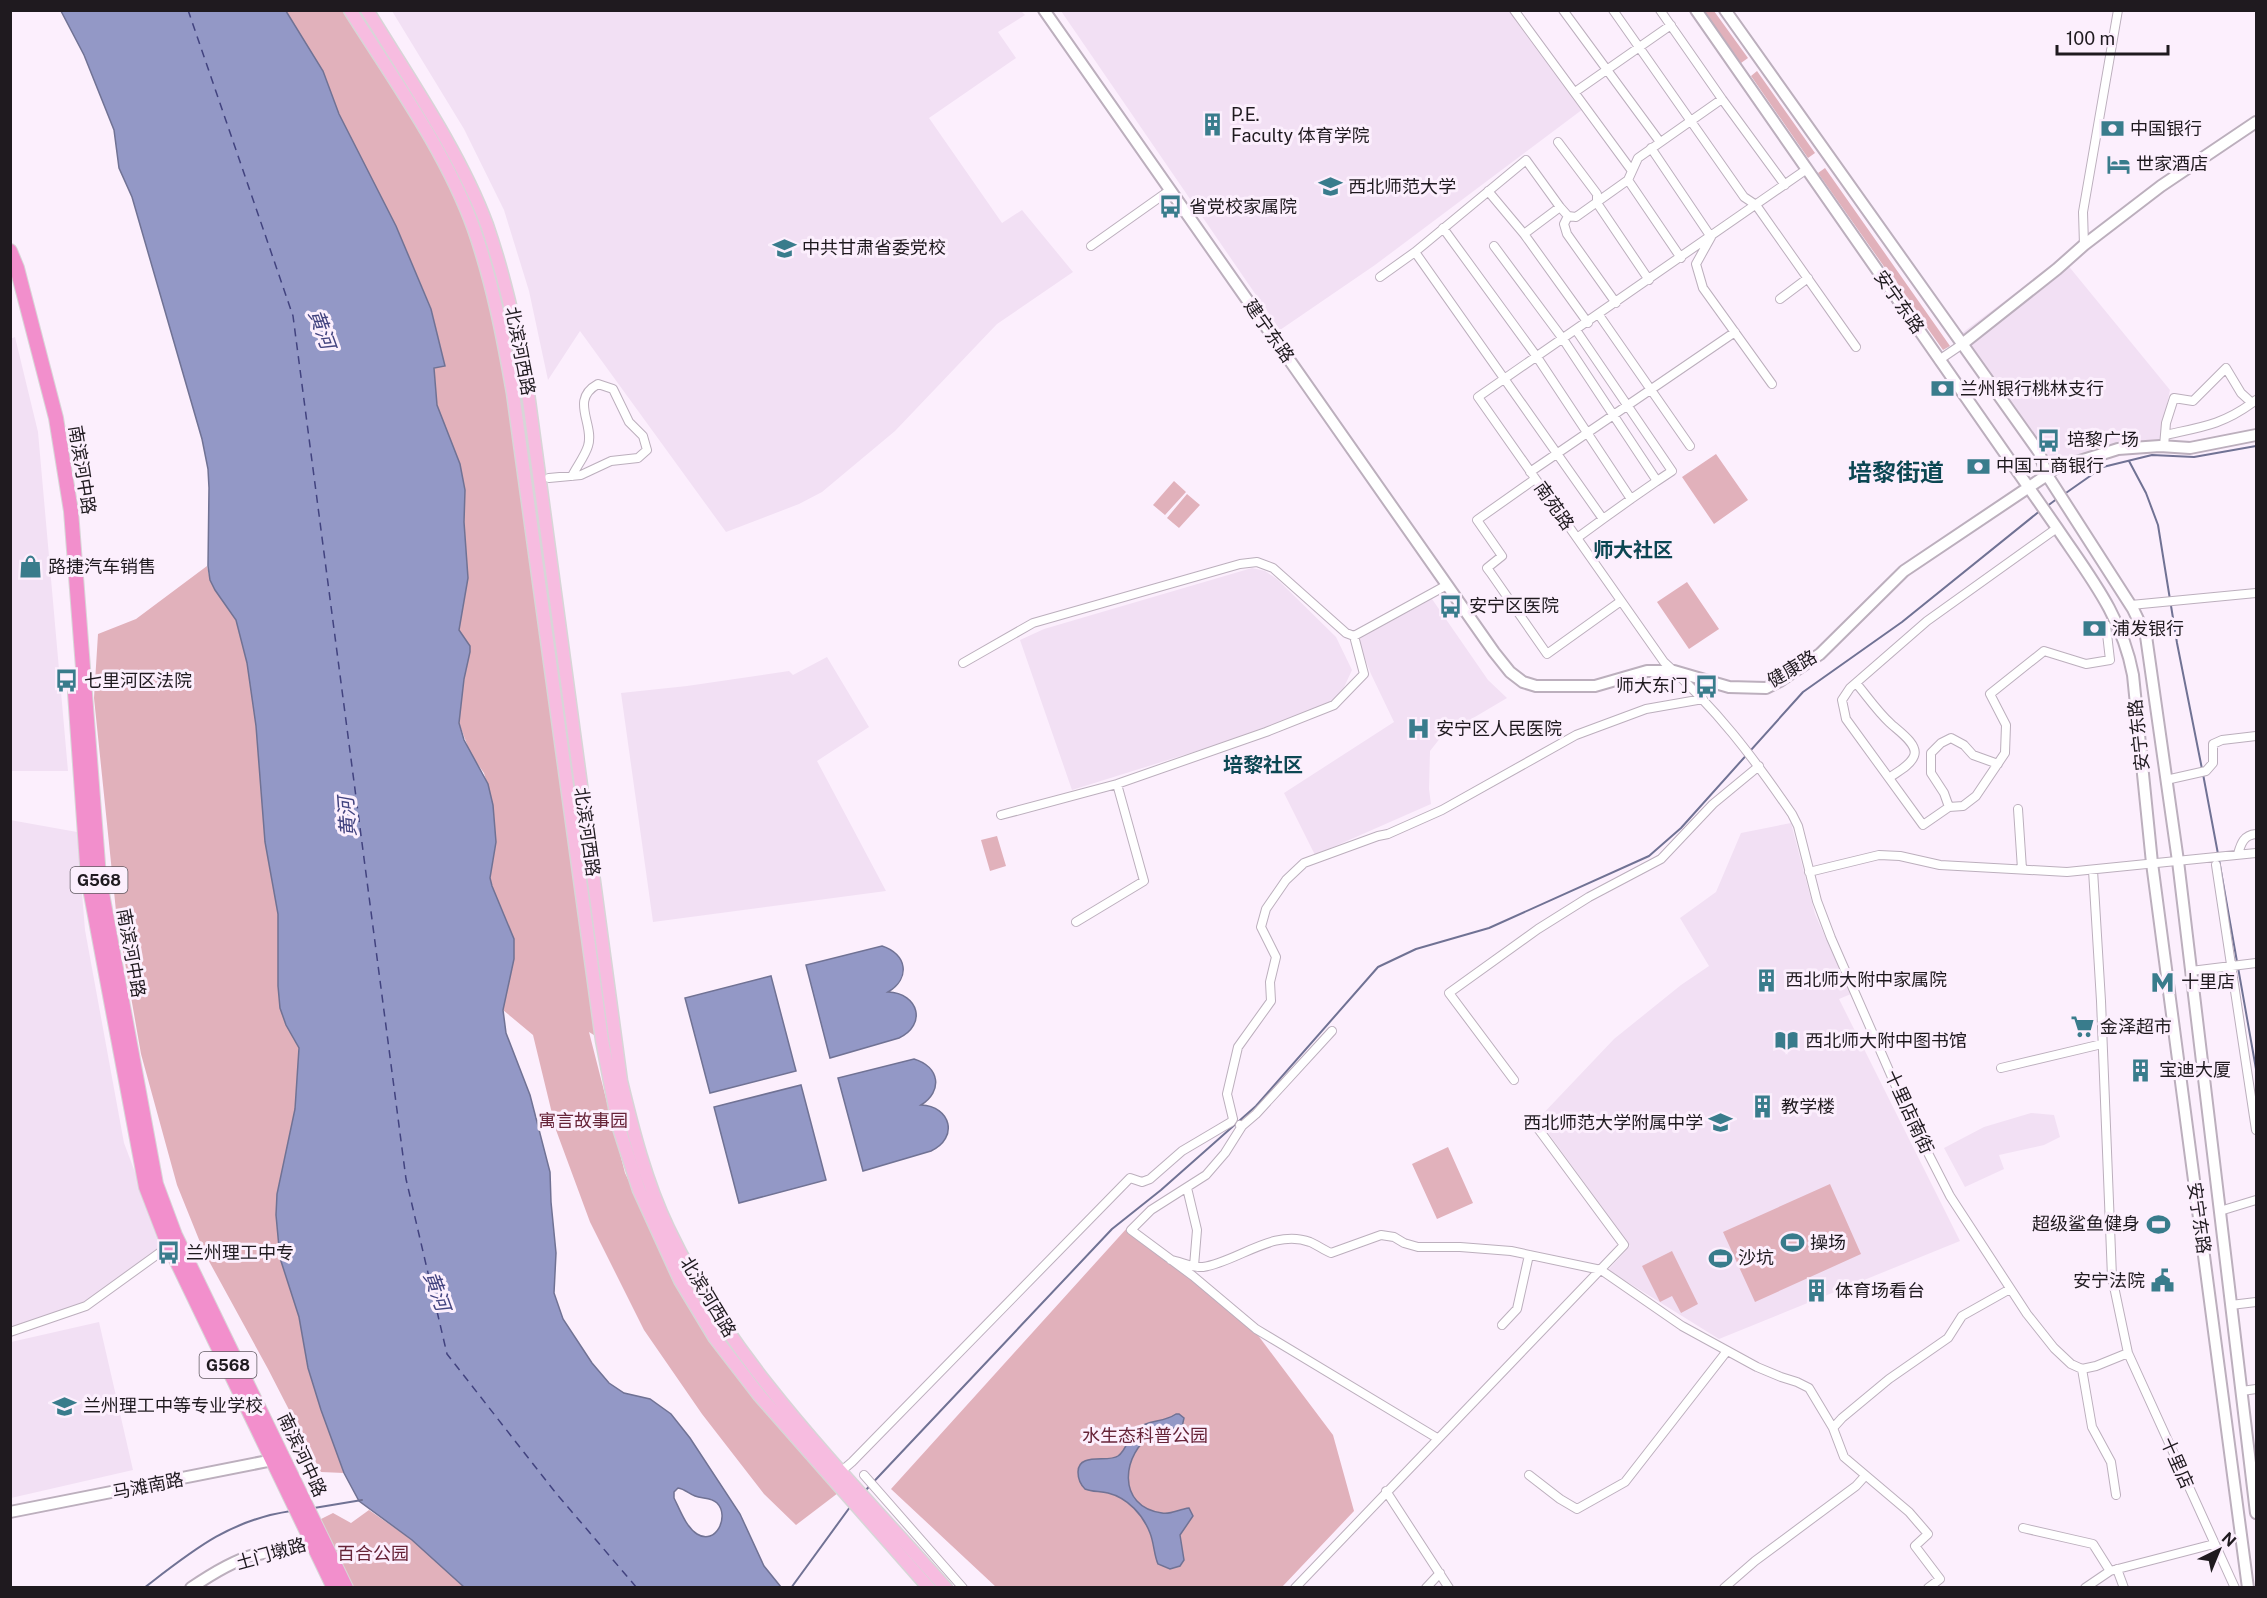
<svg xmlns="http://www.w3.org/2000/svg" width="2267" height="1598" font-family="'Public Sans','Noto Sans SC',sans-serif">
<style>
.built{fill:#f2e0f4}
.green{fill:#e1b1bb}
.water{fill:#9398c6;stroke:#707294;stroke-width:1.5;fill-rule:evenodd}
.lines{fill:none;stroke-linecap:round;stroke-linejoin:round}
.stream{stroke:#707294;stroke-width:2}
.ferry{stroke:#42437f;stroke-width:1.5;stroke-dasharray:8 6;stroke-linecap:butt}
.street-casing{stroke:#bcafbd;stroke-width:10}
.secondary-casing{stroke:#bcafbd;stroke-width:14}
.primary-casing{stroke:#d7d6d7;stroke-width:15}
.highway-casing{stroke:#d7d6d7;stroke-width:16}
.street{stroke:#fff;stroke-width:8}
.secondary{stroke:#fff;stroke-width:10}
.primary{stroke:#f7bce0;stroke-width:12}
.highway{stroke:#f28fcc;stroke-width:14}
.labels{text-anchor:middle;stroke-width:6;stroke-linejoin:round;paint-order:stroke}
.shield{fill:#fceffd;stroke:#615a62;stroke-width:1.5}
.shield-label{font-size:16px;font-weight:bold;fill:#1f1a1f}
.poi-label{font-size:18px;fill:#1f1a1f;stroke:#fceffd;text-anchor:start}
.street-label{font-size:18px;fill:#1f1a1f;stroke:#fceffd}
.park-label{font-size:18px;fill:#672438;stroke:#fceffd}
.water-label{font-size:20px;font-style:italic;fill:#42437f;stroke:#fceffd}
.neighbourhood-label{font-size:20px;font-weight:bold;fill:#0c4753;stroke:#fceffd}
.district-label{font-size:24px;font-weight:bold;fill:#0c4753;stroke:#fceffd}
</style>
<rect width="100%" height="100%" fill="#fceffd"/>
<!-- built -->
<path class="built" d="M392 11H1021L1025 15 998 32 1016 58 929 118 1002 223 1022 210 1073 272 997 324 895 431 822 492 799 504 726 532 580 331 548 380 529 291 504 210 464 129Z
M1061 11H1522L1514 17 1583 109 1375 265 1280 330Z
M2062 258 2170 390 2159 442 2049 461 1962 333Z
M15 337 38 432 68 771H11L10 339Z
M1252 568 1265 571 1277 579 1336 637 1352 670 1340 696 1315 714 1072 790 1020 640 1044 629Z
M1432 599 1488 680 1507 698 1441 737 1430 751 1429 789 1431 804 1315 855 1284 793 1394 722 1371 674 1357 639Z
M827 657 869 727 817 761 886 891 653 922 621 693 687 686 789 671 793 675Z
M10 820 77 832 85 930 124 1143 164 1249 87 1303 10 1330Z
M1791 823 1815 914 1851 994 1839 999 1960 1241 1719 1339 1608 1270 1630 1246 1538 1119 1614 1039 1681 985 1709 966 1680 918 1716 892 1741 833Z
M2031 1113 2054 1115 2060 1137 2044 1145 1999 1155 2004 1169 1965 1187 1944 1148 1984 1127Z
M99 1322 133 1470 11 1498V1342Z"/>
<!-- green -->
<path class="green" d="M286 11H351L454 185 498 308 602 1040 589 1032 625 1173 699 1325 768 1415 838 1493 796 1525 764 1494 702 1414 644 1330 590 1222 556 1130 533 1035 503 1010 514 959V939L492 886 490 878 496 842 493 805 484 773 471 755 459 723 464 679 470 652 469 646 459 630 468 578 464 522 465 490 460 464 437 405 434 367 445 366 431 308 396 226 339 114 323 71Z
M1704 11H1714L1748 58 1741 63Z
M1757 71 1815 153 1808 158 1751 76Z
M1825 168 1950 346 1943 350 1818 173Z
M1716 454 1748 500 1714 524 1682 477Z
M1174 481 1186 492 1165 515 1153 505Z
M1187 494 1200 505 1179 528 1167 518Z
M207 566 210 580 215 590 236 620 247 663 256 726 265 842 278 914V986L280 1007 286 1025 299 1048 295 1109 277 1194 276 1215 280 1258 299 1317 308 1369 344 1473 321 1472 268 1369 204 1252 177 1185 141 1054 116 911 94 698 98 634 136 619Z
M1687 582 1719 629 1689 649 1657 602Z
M997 836 1006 866 990 871 981 840Z
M1448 1147 1473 1203 1437 1219 1412 1164Z
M1830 1184 1861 1254 1755 1302 1723 1232Z
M1127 1228 1192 1277 1254 1330 1333 1435 1354 1511 1282 1587H996L891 1489Z
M1672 1251 1698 1304 1681 1313 1672 1296 1660 1302 1642 1266Z
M369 1510 412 1540 464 1587H352L319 1520 333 1513 351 1523Z"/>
<!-- water -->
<path class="water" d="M61 11H286L323 71 339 114 396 226 431 309 445 366 434 368 437 405 460 464 465 490 464 522 468 578 459 630 470 646V652L464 679 459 723 464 740 488 784 493 805 496 842 490 878 492 886 514 939V959L503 1010 506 1033 530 1095 550 1172 551 1202 556 1253 554 1293 563 1319 592 1363 609 1383 624 1393 650 1399 671 1414 690 1438 740 1514 764 1566 781 1587H464L412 1540 359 1501 352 1488 344 1473 321 1410 308 1368 299 1317 280 1258 276 1215 277 1194 295 1109 299 1048 286 1025 280 1008 278 986V914L265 842 256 726 247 663 236 620 215 590 210 580 208 566 209 488 208 469 202 439 132 197 119 168 114 130 84 55ZM678 1488C685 1489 689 1494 695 1496 702 1499 711 1497 717 1503 730 1516 716 1546 697 1534 686 1527 680 1510 674 1498V1492Z
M882 946C907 954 911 978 888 992 919 993 927 1025 899 1038L830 1058 806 965Z
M771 976 796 1071 710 1093 685 998Z
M914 1059C940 1067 943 1091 921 1105 951 1106 959 1138 931 1151L863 1171 838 1078Z
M801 1085 826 1180 739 1203 714 1107Z
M1176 1414H1179L1184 1418 1182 1427C1173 1428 1162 1429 1154 1433 1121 1453 1116 1507 1162 1513 1171 1515 1179 1509 1189 1508L1193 1516 1180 1535 1184 1560 1180 1566 1170 1569 1158 1564C1154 1555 1154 1543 1150 1533 1143 1515 1128 1498 1108 1493 1100 1491 1092 1492 1085 1489 1080 1484 1078 1479 1078 1472 1078 1452 1108 1463 1118 1456 1127 1450 1128 1436 1136 1429 1149 1419 1163 1423 1176 1414Z"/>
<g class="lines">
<!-- stream -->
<path class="stream" d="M2129 461 2146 493 2158 525 2177 643 2202 769
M2063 495 2103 467 2152 455 2194 457 2256 446
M2046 507 2058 498
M2203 774 2218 854
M2219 860 2256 1069
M864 1492 1112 1229 1161 1190 1256 1106 1378 967 1416 949 1489 928 1649 856 1681 828 1803 692 1902 622 2041 510
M314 1508 362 1500
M144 1588C192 1551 229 1520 291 1511
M791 1588 850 1507"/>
<!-- ferry -->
<path class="ferry" d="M188 10 293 316 406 1179 447 1354 555 1492 637 1588"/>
<defs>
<path id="street" d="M1514 10 1632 171
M1563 10 1660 142
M1613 10 1744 197 1756 205 1856 347
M1660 10 1722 99
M1575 92 1671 25
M1558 142 1597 194V203L1649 280
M1651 148 1711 237 1696 264 1703 288 1772 384
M1807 169 1478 397 1664 662C1716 708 1753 757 1792 814L1798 826 1817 901 1831 938 1908 1114 1950 1196 2027 1314 2054 1348 2071 1364 2082 1369 2096 1366 2128 1353
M1628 180 1681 258
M1488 191 1524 234
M1560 207 1524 234 1588 323
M1568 216 1564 224 1567 234 1616 303
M1443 228 1537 357 1631 499 1657 481
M2084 245 2083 212 2118 10
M1091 246 1170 190
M1494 246 1563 339 1657 481 1672 471 1576 330
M1415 252 1603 519 1631 499
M1380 277 1415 252 1526 160 1560 207 1568 216 1576 217 1628 180 1638 158 1722 99 1785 185
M1780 299 1808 278
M1599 315 1690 446
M1939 360 1961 345
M2165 435C2201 427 2222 425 2252 403
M2164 446 2166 423 2174 398 2193 401 2226 368 2241 393 2252 403 2256 400
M1530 472 1735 332
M2047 475 2064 466
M549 478 581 475 611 461 638 458 647 450 643 436 629 422 613 389 598 384C569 400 595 424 588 446 585 456 577 466 572 476
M1535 479 1477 520 1502 556 1487 568 1490 572 1547 654 1621 601
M2057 528 1927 621 1850 688 1842 700 1846 719 1923 825 1949 807 1963 806 1976 796 2005 753 2006 725 1990 694 2044 651 2086 664 2110 660 2106 625
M1577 538 1603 519
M2131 605 2256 593
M963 663 1033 623 1240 564 1257 562 1273 568 1346 633 1354 636 1447 585
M1856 683C1867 696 1877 711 1890 723 1897 730 1919 744 1914 756 1910 766 1897 772 1889 778
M2166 780 2206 771 2213 763V744L2222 740 2256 736
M1949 807 1944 793 1931 773V753L1941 743 1951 738 1964 745 1973 755 1998 764
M2018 809 2022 869
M1001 815 1117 784 1266 732 1334 705 1364 674 1354 636
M2238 854C2241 843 2244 835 2256 834
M2216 865 2256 1130
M2093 870 2101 1001 2112 1277 2128 1353 2235 1588
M1809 872 1879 855 1900 856 1940 865 2067 872 2256 853
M1076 922 1144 881 1117 784
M2191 971 2256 963
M2001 1068 2102 1044
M1514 1080 1449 993 1538 929 1589 897 1661 859 1713 804 1759 766
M1240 1125 1242 1126 1256 1114 1332 1031
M1242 1126 1225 1153 1206 1175 1151 1210 1131 1230 1193 1276 1256 1329 1437 1438
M1187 1188 1197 1230 1194 1266
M2220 1211 2256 1200
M1171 1260C1181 1262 1194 1268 1203 1267 1237 1262 1274 1228 1310 1242 1317 1245 1324 1250 1331 1253L1381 1235 1394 1237 1404 1243 1418 1247H1460L1511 1251 1601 1270 1682 1326 1757 1367 1781 1377 1797 1382 1809 1388 1833 1428 1844 1457 1909 1512 1928 1534 1915 1546 1940 1579 1928 1588
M2231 1305 2256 1302
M1502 1325 1517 1309 1529 1255
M10 1332 86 1306 169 1246
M2082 1369 2092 1427 2111 1462 2116 1495
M2242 1391 2256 1389
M1833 1428 1842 1418 1889 1379 1948 1338 1962 1316 2010 1289
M838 1474 852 1462 1130 1178 1142 1182 1150 1179 1182 1151 1231 1122 1233 1119 1227 1094 1238 1047 1271 1001 1270 982 1276 957 1261 927 1266 909 1286 880 1304 863 1378 836 1388 834 1442 810 1576 735 1646 709 1703 699
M864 1475 963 1588
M1529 1475 1560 1499 1577 1509 1625 1482 1727 1351
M1386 1491 1449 1588
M2023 1528 2093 1544 2110 1571
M2117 1569 2124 1588
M1295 1588 1624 1245 1531 1119
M1426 1588 1440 1573
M1724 1588 1755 1561 1856 1486 1865 1476
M2085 1588 2110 1571 2214 1544"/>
<path id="secondary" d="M1044 10 1494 652 1510 672 1523 682 1536 686H1595L1647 671H1674L1729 687 1766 688 1780 681 1820 654 1904 571 2047 475
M1696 10 2057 528C2090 577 2122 616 2133 675L2152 863 2248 1588
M1725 10 2039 452 2047 475 2133 609 2146 636 2178 861 2256 1513
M1961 345 2057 269 2084 245 2161 186 2256 122
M2064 466 2118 449 2160 446 2190 448 2256 435
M10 1512 278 1459
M191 1588C210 1575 232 1561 254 1555 276 1550 297 1548 319 1541"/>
<path id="primary" d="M350 10C394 80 446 151 474 229 493 284 503 336 513 393L602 1040 619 1128 639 1190 680 1280 715 1338 759 1395 929 1588
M367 10C408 77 460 152 487 225 506 280 518 336 528 393L621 1081C633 1131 646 1182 668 1228 733 1366 846 1475 946 1588"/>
<path id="highway" d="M10 251 17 268 56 418 71 511 99 877 156 1184 175 1235 346 1588
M75 693 88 878 146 1187 166 1239 334 1588"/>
</defs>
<!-- street casing -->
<use href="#street" class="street-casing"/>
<!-- secondary casing -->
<use href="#secondary" class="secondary-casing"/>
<!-- primary casing -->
<use href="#primary" class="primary-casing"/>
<!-- highway casing -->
<use href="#highway" class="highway-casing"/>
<!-- street -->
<use href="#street" class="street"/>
<!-- secondary -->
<use href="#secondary" class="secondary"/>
<!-- primary -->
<use href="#primary" class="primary"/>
<!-- highway -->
<use href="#highway" class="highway"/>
</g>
<!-- icons -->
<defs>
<symbol id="building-bare" viewBox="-9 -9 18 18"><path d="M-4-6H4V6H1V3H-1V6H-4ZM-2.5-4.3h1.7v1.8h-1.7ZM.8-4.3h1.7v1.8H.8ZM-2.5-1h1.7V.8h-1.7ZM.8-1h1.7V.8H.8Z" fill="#397c8c" stroke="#fceffd" stroke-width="2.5" paint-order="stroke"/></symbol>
<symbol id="bank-bare" viewBox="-9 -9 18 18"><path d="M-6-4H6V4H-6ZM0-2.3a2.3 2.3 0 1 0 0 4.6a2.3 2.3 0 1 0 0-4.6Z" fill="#397c8c" stroke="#fceffd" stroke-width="2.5" paint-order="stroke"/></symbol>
<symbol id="hotel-bare" viewBox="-9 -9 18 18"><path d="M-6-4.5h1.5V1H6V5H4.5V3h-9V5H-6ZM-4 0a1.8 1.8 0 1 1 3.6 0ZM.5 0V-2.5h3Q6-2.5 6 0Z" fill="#397c8c" stroke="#fceffd" stroke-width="2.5" paint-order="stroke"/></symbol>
<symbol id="university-bare" viewBox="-9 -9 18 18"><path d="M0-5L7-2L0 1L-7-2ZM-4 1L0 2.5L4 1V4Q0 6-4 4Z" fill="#397c8c" stroke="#fceffd" stroke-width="2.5" paint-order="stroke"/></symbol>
<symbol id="bus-bare" viewBox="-9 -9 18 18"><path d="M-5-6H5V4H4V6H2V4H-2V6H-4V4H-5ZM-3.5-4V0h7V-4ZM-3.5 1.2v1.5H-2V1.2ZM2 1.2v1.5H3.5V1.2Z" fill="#397c8c" stroke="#fceffd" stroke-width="2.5" paint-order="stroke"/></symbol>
<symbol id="shop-bare" viewBox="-9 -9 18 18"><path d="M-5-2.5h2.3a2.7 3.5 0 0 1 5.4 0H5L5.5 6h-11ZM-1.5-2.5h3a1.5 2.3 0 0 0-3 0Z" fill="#397c8c" stroke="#fceffd" stroke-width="2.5" paint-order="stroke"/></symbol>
<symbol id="hospital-bare" viewBox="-9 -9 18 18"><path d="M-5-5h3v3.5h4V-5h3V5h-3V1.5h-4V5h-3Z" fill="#397c8c" stroke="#fceffd" stroke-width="2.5" paint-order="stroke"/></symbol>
<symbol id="metro-bare" viewBox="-9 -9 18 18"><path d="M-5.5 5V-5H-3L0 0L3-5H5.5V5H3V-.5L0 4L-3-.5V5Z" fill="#397c8c" stroke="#fceffd" stroke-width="2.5" paint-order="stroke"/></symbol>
<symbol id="supermarket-bare" viewBox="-9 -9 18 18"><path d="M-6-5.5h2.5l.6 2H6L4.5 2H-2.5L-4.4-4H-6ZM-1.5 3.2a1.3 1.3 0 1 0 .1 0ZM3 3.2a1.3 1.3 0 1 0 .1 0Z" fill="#397c8c" stroke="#fceffd" stroke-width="2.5" paint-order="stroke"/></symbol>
<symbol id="library-bare" viewBox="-9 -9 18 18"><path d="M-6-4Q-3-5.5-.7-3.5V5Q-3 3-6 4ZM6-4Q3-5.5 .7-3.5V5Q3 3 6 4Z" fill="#397c8c" stroke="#fceffd" stroke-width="2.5" paint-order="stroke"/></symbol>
<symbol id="school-bare" viewBox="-9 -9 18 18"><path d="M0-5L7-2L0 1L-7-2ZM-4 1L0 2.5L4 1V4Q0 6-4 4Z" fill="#397c8c" stroke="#fceffd" stroke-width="2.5" paint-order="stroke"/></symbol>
<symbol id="stadium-bare" viewBox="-9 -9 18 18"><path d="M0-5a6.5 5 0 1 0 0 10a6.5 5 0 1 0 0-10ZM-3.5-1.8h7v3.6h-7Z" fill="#397c8c" stroke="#fceffd" stroke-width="2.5" paint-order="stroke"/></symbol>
<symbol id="civic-bare" viewBox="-9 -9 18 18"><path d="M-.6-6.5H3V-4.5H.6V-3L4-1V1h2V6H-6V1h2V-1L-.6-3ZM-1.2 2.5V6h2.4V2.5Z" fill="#397c8c" stroke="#fceffd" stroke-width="2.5" paint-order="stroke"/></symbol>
</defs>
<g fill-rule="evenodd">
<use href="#building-bare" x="1196" y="108" width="33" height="33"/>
<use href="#bank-bare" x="2096" y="112" width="33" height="33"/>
<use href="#hotel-bare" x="2102" y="148" width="33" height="33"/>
<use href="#university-bare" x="1314" y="170" width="33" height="33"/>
<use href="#bus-bare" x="1154" y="190" width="33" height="33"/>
<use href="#university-bare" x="768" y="232" width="33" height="33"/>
<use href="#bank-bare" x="1926" y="372" width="33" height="33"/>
<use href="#bus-bare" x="2032" y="424" width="33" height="33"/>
<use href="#bank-bare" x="1962" y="450" width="33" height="33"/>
<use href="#shop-bare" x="14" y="550" width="33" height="33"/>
<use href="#bus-bare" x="1434" y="590" width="33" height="33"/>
<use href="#bank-bare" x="2078" y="612" width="33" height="33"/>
<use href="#bus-bare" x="50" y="664" width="33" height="33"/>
<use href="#bus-bare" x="1690" y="670" width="33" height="33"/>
<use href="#hospital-bare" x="1402" y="712" width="33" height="33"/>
<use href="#building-bare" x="1750" y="964" width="33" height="33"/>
<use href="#metro-bare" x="2146" y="966" width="33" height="33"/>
<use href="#supermarket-bare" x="2066" y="1010" width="33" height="33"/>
<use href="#library-bare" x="1770" y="1024" width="33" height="33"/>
<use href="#building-bare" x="2124" y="1054" width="33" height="33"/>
<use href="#building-bare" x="1746" y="1090" width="33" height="33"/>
<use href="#school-bare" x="1704" y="1106" width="33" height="33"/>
<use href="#stadium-bare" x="2142" y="1208" width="33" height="33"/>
<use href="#stadium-bare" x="1776" y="1226" width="33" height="33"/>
<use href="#bus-bare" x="152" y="1236" width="33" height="33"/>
<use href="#stadium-bare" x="1704" y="1242" width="33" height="33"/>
<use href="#civic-bare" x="2146" y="1264" width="33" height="33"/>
<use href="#building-bare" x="1800" y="1274" width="33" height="33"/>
<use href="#university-bare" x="48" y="1390" width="33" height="33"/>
</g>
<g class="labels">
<!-- shield labels -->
<g class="shield">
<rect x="70.5" y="867" width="57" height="26" rx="4.5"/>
<rect x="199.5" y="1352" width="57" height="26" rx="4.5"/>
</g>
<g class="shield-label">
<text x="99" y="886">G568</text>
<text x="228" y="1371">G568</text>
</g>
<!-- poi labels -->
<g class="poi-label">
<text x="1231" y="121">P.E.<tspan x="1231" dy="21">Faculty 体育学院</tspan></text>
<text x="2130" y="135">中国银行</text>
<text x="2136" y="170">世家酒店</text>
<text x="1348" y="193">西北师范大学</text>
<text x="1189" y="213">省党校家属院</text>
<text x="802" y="254">中共甘肃省委党校</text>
<text x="1960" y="395">兰州银行桃林支行</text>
<text x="2067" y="446">培黎广场</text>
<text x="1996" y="472">中国工商银行</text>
<text x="48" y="573">路捷汽车销售</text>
<text x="1469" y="612">安宁区医院</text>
<text x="2112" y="635">浦发银行</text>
<text x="84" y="687">七里河区法院</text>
<text x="1688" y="692" text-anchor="end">师大东门</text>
<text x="1436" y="735">安宁区人民医院</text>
<text x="1785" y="986">西北师大附中家属院</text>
<text x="2181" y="988">十里店</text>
<text x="2100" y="1033">金泽超市</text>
<text x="1805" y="1047">西北师大附中图书馆</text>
<text x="2159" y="1076">宝迪大厦</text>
<text x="1781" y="1113">教学楼</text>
<text x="1703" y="1129" text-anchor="end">西北师范大学附属中学</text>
<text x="2140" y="1230" text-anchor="end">超级鲨鱼健身</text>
<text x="1810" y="1249">操场</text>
<text x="186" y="1259">兰州理工中专</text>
<text x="1738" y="1264">沙坑</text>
<text x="2145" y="1287" text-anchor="end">安宁法院</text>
<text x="1835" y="1297">体育场看台</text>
<text x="83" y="1412">兰州理工中等专业学校</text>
</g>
<!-- street labels -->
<g class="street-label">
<text transform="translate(1899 302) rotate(55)" y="6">安宁东路</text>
<text transform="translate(1269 331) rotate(55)" y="6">建宁东路</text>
<text transform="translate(520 351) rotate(79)" y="6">北滨河西路</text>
<text transform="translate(82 470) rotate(81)" y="6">南滨河中路</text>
<text transform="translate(1554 506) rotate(55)" y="6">南苑路</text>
<text transform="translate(1792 669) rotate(-31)" y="6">健康路</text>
<text transform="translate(2139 735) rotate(-96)" y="6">安宁东路</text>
<text transform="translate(587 832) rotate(82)" y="6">北滨河西路</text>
<text transform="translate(131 953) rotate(80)" y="6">南滨河中路</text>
<text transform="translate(1909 1112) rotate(65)" y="6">十里店南街</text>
<text transform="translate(2199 1218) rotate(82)" y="6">安宁东路</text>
<text transform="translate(708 1297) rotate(59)" y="6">北滨河西路</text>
<text transform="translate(302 1455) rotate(65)" y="6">南滨河中路</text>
<text transform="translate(2177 1463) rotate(66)" y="6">十里店</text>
<text transform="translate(148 1486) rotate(-11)" y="6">马滩南路</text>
<text transform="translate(271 1554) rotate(-16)" y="6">土门墩路</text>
</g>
<!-- park labels -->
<g class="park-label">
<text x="583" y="1127">寓言故事园</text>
<text x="1145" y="1442">水生态科普公园</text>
<text x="373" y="1560">百合公园</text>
</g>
<!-- water labels -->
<g class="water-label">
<text transform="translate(322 329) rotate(70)" y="7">黄河</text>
<text transform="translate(347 817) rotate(-94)" y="7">黄河</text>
<text transform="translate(437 1291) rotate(70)" y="7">黄河</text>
</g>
<!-- neighbourhood labels -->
<g class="neighbourhood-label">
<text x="1633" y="557">师大社区</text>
<text x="1263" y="772">培黎社区</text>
</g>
<!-- district labels -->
<g class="district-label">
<text x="1896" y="481">培黎街道</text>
</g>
</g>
<!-- border -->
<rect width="2267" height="1598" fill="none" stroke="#1f1a1f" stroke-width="24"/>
<!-- north arrow -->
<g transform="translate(2219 1550) rotate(43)" stroke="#fceffd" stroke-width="4.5" paint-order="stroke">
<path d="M0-4.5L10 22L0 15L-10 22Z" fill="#1f1a1f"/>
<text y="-9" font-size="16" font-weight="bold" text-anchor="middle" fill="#1f1a1f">N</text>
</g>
<!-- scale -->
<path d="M2057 45v9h111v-9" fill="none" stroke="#1f1a1f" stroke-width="3"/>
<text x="2066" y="45" font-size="18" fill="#1f1a1f" stroke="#fceffd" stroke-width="4.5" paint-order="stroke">100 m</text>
</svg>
